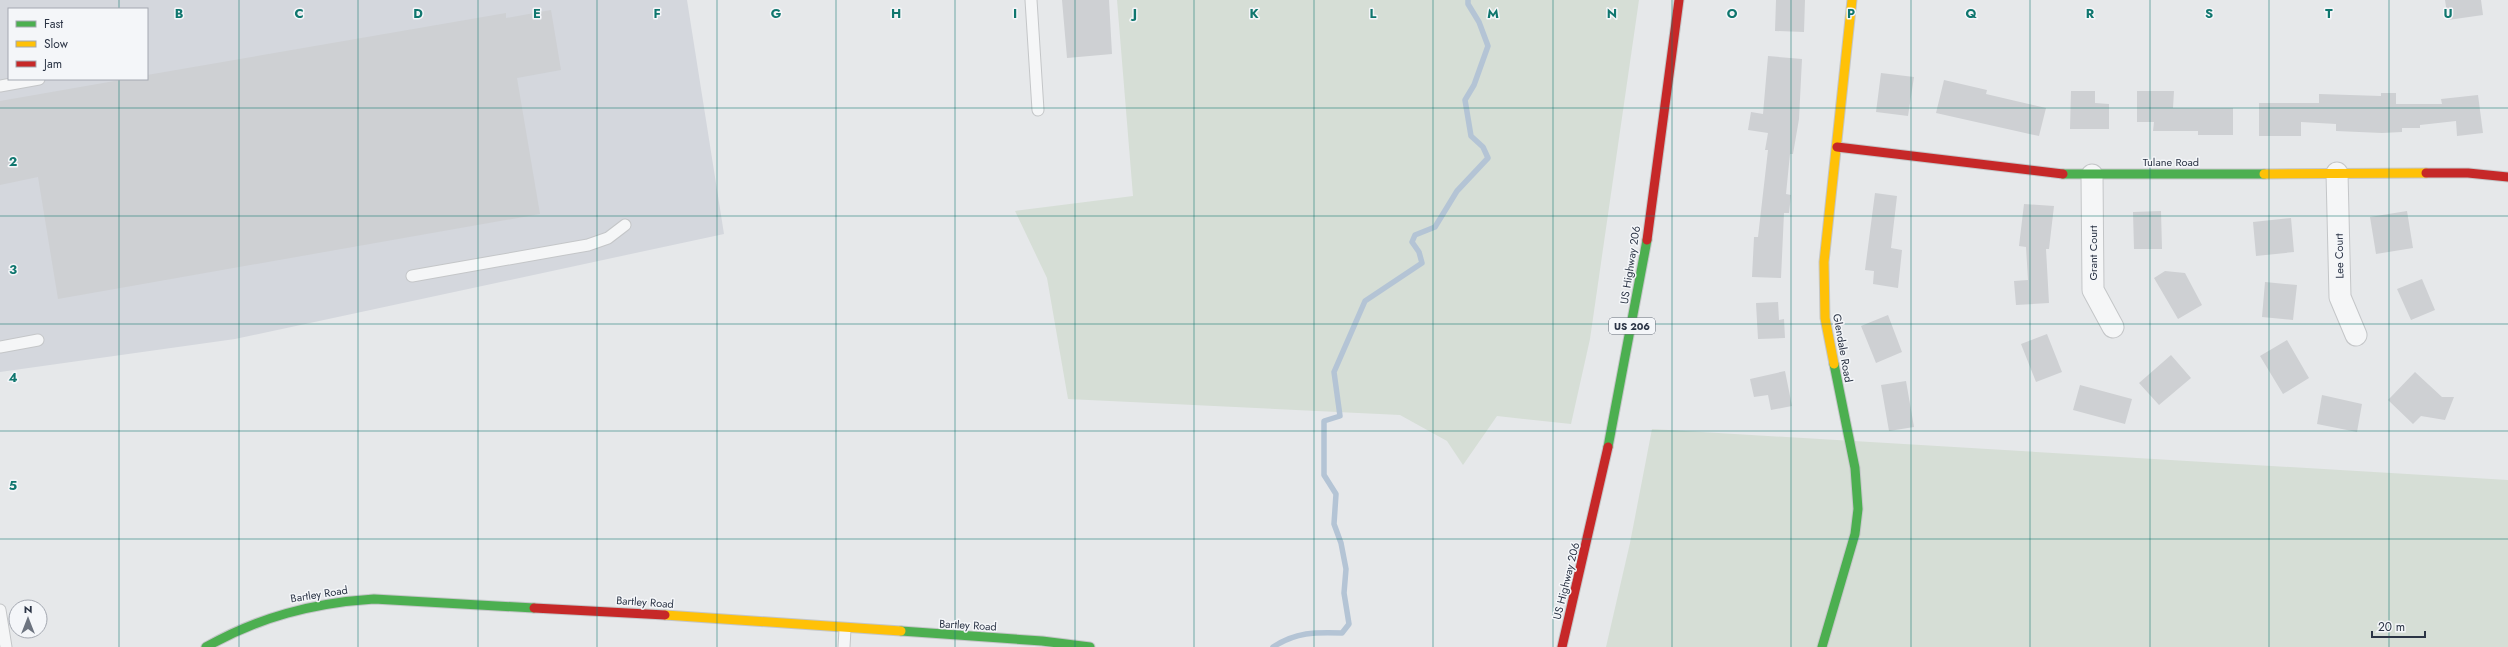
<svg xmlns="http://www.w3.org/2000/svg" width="2508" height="647" font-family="Jost,sans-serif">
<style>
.built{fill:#d4d7dd;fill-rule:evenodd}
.green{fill:#d6ded6}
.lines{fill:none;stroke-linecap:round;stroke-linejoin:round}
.stream{stroke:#b4c4d5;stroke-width:5.5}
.building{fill:#ced0d3}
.lane-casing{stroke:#c4c6c8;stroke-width:13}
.street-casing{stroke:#c4c6c8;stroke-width:23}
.fast-casing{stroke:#c4c6c8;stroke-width:11}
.slow-casing{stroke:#c4c6c8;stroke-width:11}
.jam-casing{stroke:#c4c6c8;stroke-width:11}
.lane{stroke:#f5f6f7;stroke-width:11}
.street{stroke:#f5f6f7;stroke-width:21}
.fast{stroke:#4caf50;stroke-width:9}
.slow{stroke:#ffc107;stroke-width:9}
.jam{stroke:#c62828;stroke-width:9}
.grid{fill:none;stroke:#0f766e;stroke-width:1;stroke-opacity:0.55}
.labels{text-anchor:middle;stroke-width:3;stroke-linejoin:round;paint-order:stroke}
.shield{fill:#f4f6f9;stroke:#676e7b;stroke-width:1}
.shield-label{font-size:10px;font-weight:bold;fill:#2b3445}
.street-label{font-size:11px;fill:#2b3445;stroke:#f4f6f9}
.grid-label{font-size:13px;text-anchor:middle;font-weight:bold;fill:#0f766e;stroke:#f4f6f9;stroke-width:3;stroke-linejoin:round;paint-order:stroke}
</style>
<rect width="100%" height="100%" fill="#e6e8ea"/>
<!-- built -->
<path class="built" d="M0 0H687L724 234 235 339 0 372ZM9 9H147V79H9Z"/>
<!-- green -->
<path class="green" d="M1117 0H1639L1590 339 1571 424 1497 416 1463 465 1447 441 1400 415 1068 399 1047 278 1015 211 1133 196Z
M1652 429 2508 480V647H1606L1630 543Z"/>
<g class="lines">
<!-- stream -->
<path class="stream" d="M1273 647C1296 632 1315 632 1342 633L1349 624 1344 593 1346 569 1341 543 1334 524 1336 494 1324 475V421L1340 416 1334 372 1365 301 1422 263 1419 252 1412 242 1415 235 1435 227 1457 191 1488 158 1483 147 1471 136 1465 100 1474 85 1488 46 1479 22 1468 4V0"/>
</g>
<!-- building -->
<path class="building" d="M1062 0H1109L1112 54 1067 58Z
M1776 0H1805L1804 32 1775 31Z
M2445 0H2481L2483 15 2448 20Z
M551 10 561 70 517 78 540 214 58 299 38 177 0 185V101L126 79H147V75L506 13V18Z
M1768 56 1802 59 1799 119 1793 154H1790L1786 194 1791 195 1789 213H1784L1781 278 1752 277 1754 237H1758L1768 150H1765L1768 133 1748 130 1751 112 1763 114Z
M1881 73 1914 77 1908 116 1876 112Z
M1944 80 1987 90 1986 94 2046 108 2039 136 1936 113Z
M2071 91H2095V103L2109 104V129H2070Z
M2137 91H2174L2173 108H2233V135H2198V131H2153L2154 122H2137Z
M2381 93H2396V104H2442L2441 99 2478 95 2483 133 2457 136 2456 121 2420 125V128H2402V132L2382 133 2336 131V124L2301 122V136H2259V103H2319V94L2381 96Z
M1875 193 1897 196 1891 248 1902 250 1898 288 1873 284 1874 271 1865 270Z
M2024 204 2054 206 2049 249H2046L2049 303 2016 305 2014 281 2028 280 2026 247 2019 246Z
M2161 211 2162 249H2134L2133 212Z
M2407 211 2413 248 2376 254 2370 217Z
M2291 218 2294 252 2256 256 2253 222Z
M2165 271 2185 273 2202 305 2178 319 2154 278Z
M2422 279 2435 310 2411 320 2397 289Z
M2265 282 2297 285 2293 320 2262 317Z
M1778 302 1779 320 1784 319 1785 338 1758 339 1756 303Z
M1888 315 1902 352 1876 363 1861 326Z
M2047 334 2062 372 2036 382 2021 344Z
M2287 340 2309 378 2283 394 2260 356Z
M2171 355 2191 378 2159 405 2139 383Z
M1785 371 1792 406 1771 410 1768 395 1754 397 1750 379Z
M2415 372 2442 397H2454L2445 420 2421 416 2413 424 2388 400Z
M1906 381 1914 427 1889 431 1881 385Z
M2080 385 2132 399 2125 424 2073 410Z
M2322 395 2362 404 2357 432 2317 424Z"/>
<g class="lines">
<defs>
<path id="lane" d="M1031 0 1038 110
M0 86 39 79
M412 276 588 245 608 238 625 225
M0 347 38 340
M0 610 6 647
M844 647 845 629"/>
<path id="street" d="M2337 173 2340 297 2356 335
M2092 175 2093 290 2113 327"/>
<path id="fast" d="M2063 174H2264
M1608 447 1647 240
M901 631 1042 641 1090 647
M206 647C259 617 313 603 374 599L534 608
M1822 647 1855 534 1858 509 1855 468 1834 364"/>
<path id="slow" d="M2264 174 2426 173
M1834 364 1825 318 1824 262 1852 0
M665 615 901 631"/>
<path id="jam" d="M1837 147 2063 174
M2426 173H2468L2508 177
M1647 240 1679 0
M534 608 665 615
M1562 647 1608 447"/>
</defs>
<!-- lane casing -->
<use href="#lane" class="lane-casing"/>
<!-- street casing -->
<use href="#street" class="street-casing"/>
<!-- fast casing -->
<use href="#fast" class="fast-casing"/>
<!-- slow casing -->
<use href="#slow" class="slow-casing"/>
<!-- jam casing -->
<use href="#jam" class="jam-casing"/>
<!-- lane -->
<use href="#lane" class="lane"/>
<!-- street -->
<use href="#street" class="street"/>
<!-- fast -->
<use href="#fast" class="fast"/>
<!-- slow -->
<use href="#slow" class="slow"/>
<!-- jam -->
<use href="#jam" class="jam"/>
</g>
<!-- grid -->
<path class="grid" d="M119 0V9M239 0V647M358 0V647M478 0V647M597 0V647M717 0V647M836 0V647M955 0V647M1075 0V647M1194 0V647M1314 0V647M1433 0V647M1553 0V647M1672 0V647M1791 0V647M1911 0V647M2030 0V647M2150 0V647M2269 0V647M2389 0V647M119 79V647M0 108H2508M0 216H2508M0 324H2508M0 431H2508M0 539H2508"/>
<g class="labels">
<!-- shield labels -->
<rect class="shield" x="1609" y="318" width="46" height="16" rx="3"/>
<g class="shield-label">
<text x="1632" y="330">US 206</text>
</g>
<!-- street labels -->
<g class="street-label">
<text x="2171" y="166">Tulane Road</text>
<text transform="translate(2093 253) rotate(-90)" y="4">Grant Court</text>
<text transform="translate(2339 256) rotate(-91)" y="4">Lee Court</text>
<text transform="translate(1630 265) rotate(-81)" y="4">US Highway 206</text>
<text transform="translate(1843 348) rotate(80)" y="4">Glendale Road</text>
<text transform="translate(1566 581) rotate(-76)" y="4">US Highway 206</text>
<text transform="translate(319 594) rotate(-9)" y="4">Bartley Road</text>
<text transform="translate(645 602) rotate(4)" y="4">Bartley Road</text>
<text transform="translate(968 625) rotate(3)" y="4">Bartley Road</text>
</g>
</g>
<g class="grid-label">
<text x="179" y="18">B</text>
<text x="299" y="18">C</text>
<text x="418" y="18">D</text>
<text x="537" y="18">E</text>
<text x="657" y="18">F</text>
<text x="776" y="18">G</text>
<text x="896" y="18">H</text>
<text x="1015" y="18">I</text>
<text x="1135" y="18">J</text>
<text x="1254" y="18">K</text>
<text x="1373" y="18">L</text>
<text x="1493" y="18">M</text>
<text x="1612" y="18">N</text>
<text x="1732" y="18">O</text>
<text x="1851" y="18">P</text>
<text x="1971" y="18">Q</text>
<text x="2090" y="18">R</text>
<text x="2209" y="18">S</text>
<text x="2329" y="18">T</text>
<text x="2448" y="18">U</text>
<text x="13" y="166">2</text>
<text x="13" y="274">3</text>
<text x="13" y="382">4</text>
<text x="13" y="490">5</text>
</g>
<!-- legend -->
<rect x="8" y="8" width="140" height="72" fill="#f4f6f9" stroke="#a4a8b1"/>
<rect x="16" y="21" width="20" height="6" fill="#4caf50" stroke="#a4a8b1"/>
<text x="44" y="28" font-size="12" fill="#2b3445">Fast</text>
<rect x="16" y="41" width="20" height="6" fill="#ffc107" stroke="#a4a8b1"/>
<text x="44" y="48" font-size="12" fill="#2b3445">Slow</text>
<rect x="16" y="61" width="20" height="6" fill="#c62828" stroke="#a4a8b1"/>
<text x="44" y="68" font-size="12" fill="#2b3445">Jam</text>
<!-- north arrow -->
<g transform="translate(28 619)"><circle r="19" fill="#f4f6f9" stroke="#a4a8b1"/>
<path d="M0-3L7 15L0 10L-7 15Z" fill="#6c737f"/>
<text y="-6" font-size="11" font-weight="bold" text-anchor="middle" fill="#2b3445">N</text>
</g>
<!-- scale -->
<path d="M2372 631v6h53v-6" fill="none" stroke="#2b3445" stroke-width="2"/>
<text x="2378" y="631" font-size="12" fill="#2b3445" stroke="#f4f6f9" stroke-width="3" paint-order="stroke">20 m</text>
</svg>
